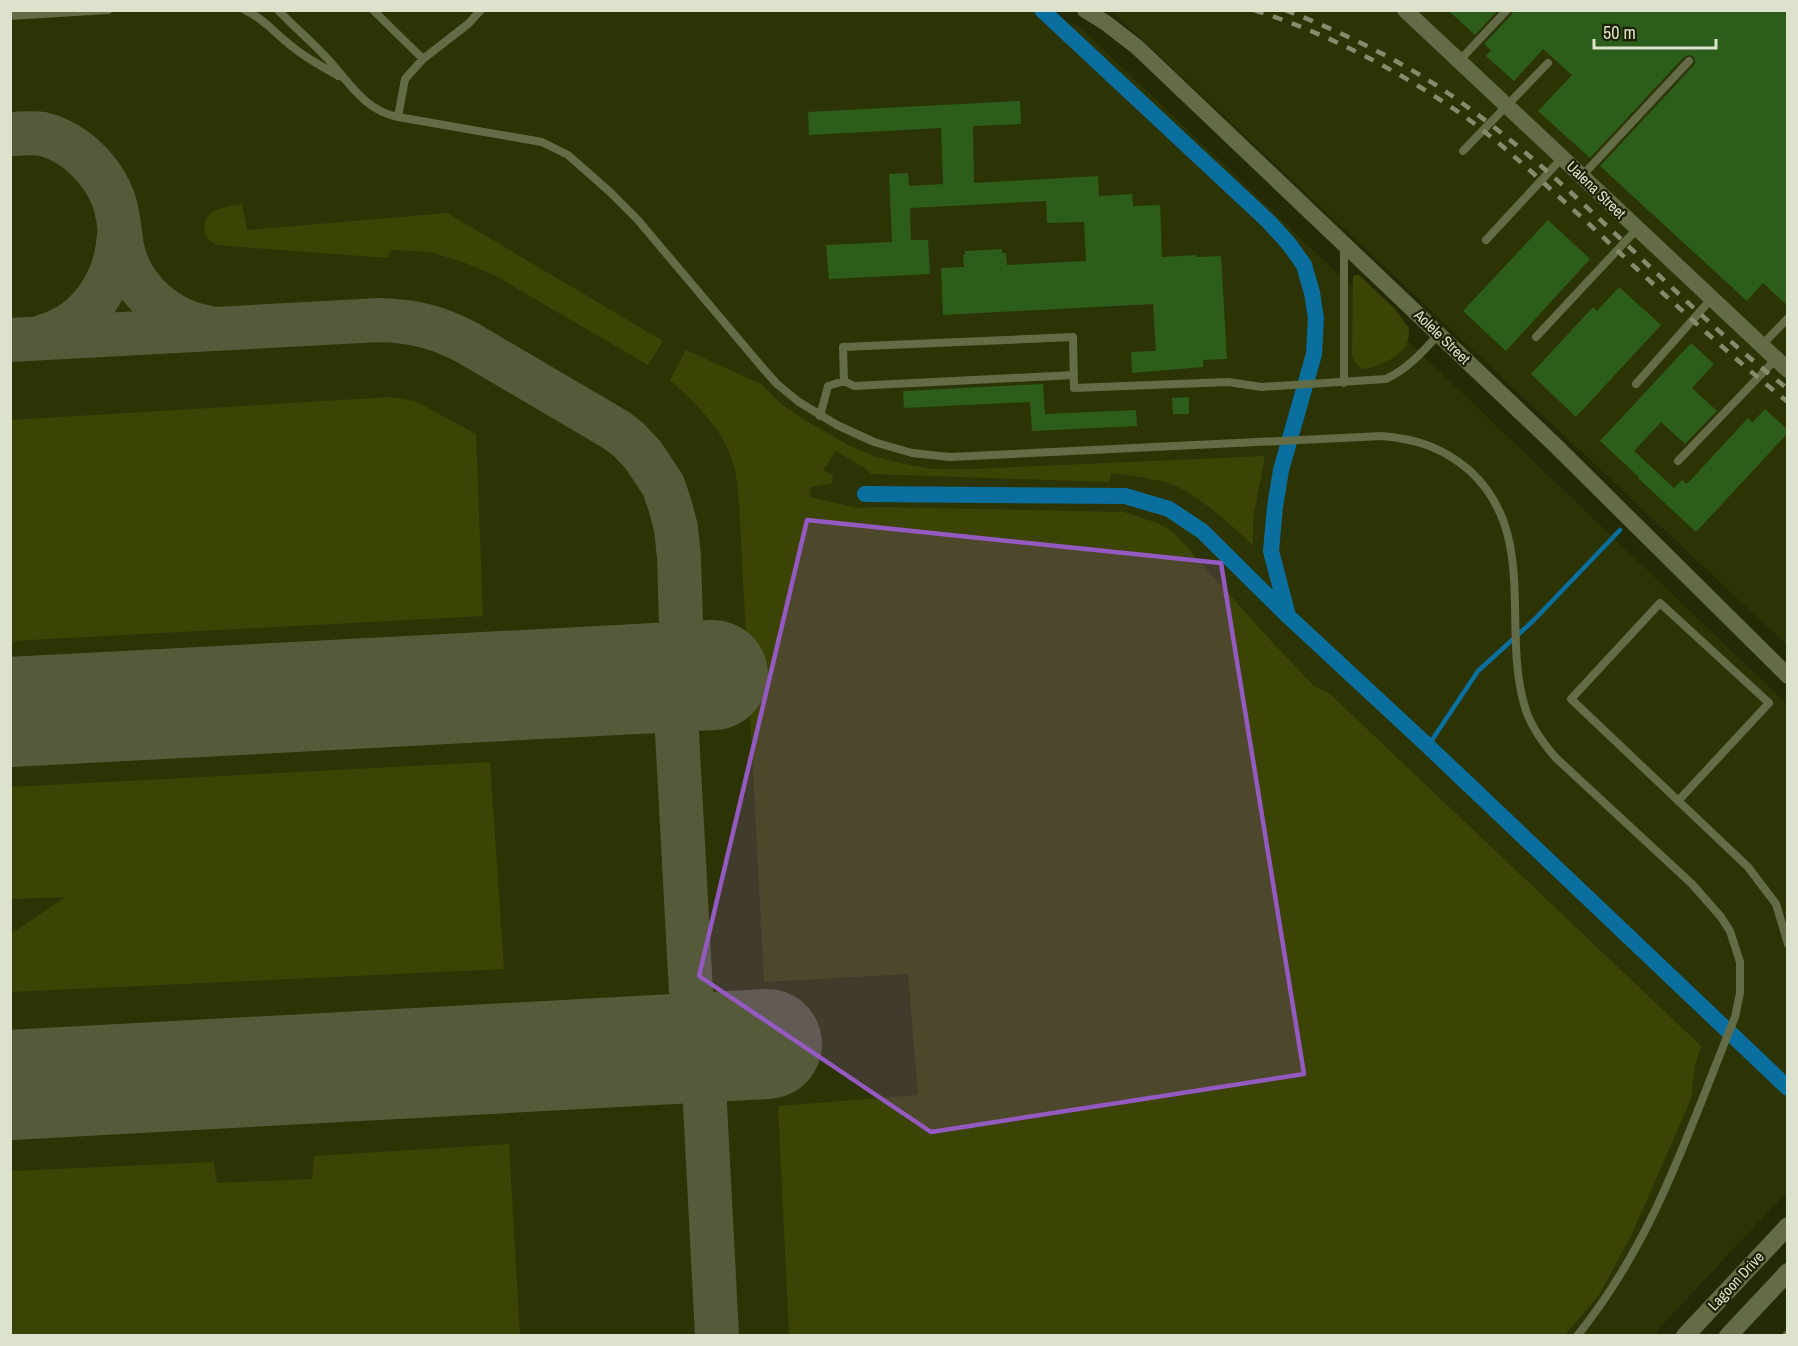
<svg xmlns="http://www.w3.org/2000/svg" width="1798" height="1346" font-family="'Archivo Narrow',sans-serif">
<style>
.built{fill:#2c3405}
.green{fill:#3b4405}
.lines{fill:none;stroke-linecap:round;stroke-linejoin:round}
.stream{stroke:#0a6f9f;stroke-width:4.5}
.canal{stroke:#0a6f9f;stroke-width:16}
.taxiway{stroke:#555a3a;stroke-width:44}
.runway{stroke:#555a3a;stroke-width:110}
.building{fill:#2d5d1a}
.service{stroke:#646c47;stroke-width:8}
.minor{stroke:#646c47;stroke-width:16}
.tertiary{stroke:#646c47;stroke-width:18}
.rail{stroke:#868b6e;stroke-width:4.5;stroke-dasharray:10 10;stroke-linecap:butt}
.marked{fill:#945ac2;fill-opacity:0.2;stroke:#945ac2;stroke-width:4.5;stroke-linejoin:round}
.labels{text-anchor:middle;stroke-width:4.5;stroke-linejoin:round;paint-order:stroke}
.street-label{font-size:15px;fill:#dde2cd;stroke:#1b2000}
</style>
<rect width="100%" height="100%" fill="#242a05"/>
<!-- built -->
<path class="built" d="M1037 10 1079 26 1787 704V1192L1653 1335H11L10 11Z
M1112 11H1787V645Z"/>
<!-- green -->
<path class="green" d="M242 204 247 230 447 213 663 341 648 365 494 275 463 262 430 252 391 250 388 258 227 246C223 245 217 245 213 243 201 237 202 217 214 211 221 207 233 206 242 204Z
M1355 275H1359L1395 309 1409 328C1409 333 1409 338 1407 343 1401 357 1377 368 1362 369 1357 365 1354 362 1352 355L1353 276Z
M686 350 761 384 781 404 800 417 848 445 874 456 900 463 933 469H973L1265 456 1253 519V545C1230 525 1208 502 1180 488 1159 478 1133 476 1111 473L1109 482 871 474 866 469 836 451 823 470 833 476 832 483 811 487 810 497 857 508 880 507 1124 512 1160 524 1176 535 1271 641 1314 686 1329 693 1701 1046 1695 1065 1691 1099 1631 1236 1599 1295 1565 1335H789L778 1106 918 1095 908 974 764 982 739 503C738 492 737 481 735 470 727 433 697 404 670 380Z
M391 397 415 401 476 434 483 616 11 641V420Z
M490 762 504 969 11 992V934L65 897 11 899V787Z
M509 1144 520 1335H11V1171L214 1162 217 1183 312 1179 314 1156Z"/>
<g class="lines">
<!-- stream -->
<path class="stream" d="M1428 746 1478 671 1533 621 1620 530"/>
<!-- canal -->
<path class="canal" d="M1042 10 1269 222 1289 244 1304 265 1312 293 1316 318 1314 354 1281 470 1275 507 1271 551 1288 616
M865 494 1125 496 1169 509 1202 531 1288 616 1428 746 1788 1088"/>
<!-- taxiway -->
<path class="taxiway" d="M10 134C21 134 32 132 43 134 75 142 103 170 114 201 120 218 119 237 124 255 135 292 169 321 206 327
M44 336C90 324 117 279 119 234
M10 340 380 320C414 321 438 327 468 343L616 430 629 440 643 455 663 485 670 505 676 528 679 557 681 624 677 733 691 992 705 1104 717 1336"/>
<!-- runway -->
<path class="runway" d="M10 712 713 675
M10 1085 767 1044"/>
</g>
<!-- building -->
<path class="building" d="M1448 10H1498L1475 35Z
M1513 10H1788V306L1763 283 1747 301 1600 166 1694 65 1695 62 1694 57 1690 55 1684 57 1590 158 1538 111 1572 75 1543 49 1514 81 1486 56 1491 50 1484 44 1512 14Z
M1020 101 1021 124 973 126 974 183 1098 176 1099 196 1132 194 1133 206 1160 205 1162 257 1197 255V257L1221 256 1227 359 1203 360V367L1132 373 1131 352 1156 351 1153 304 943 315 941 268 964 267 963 255H965V251L1002 249V253H1006L1007 265 1086 261 1084 222 1047 223 1046 201 910 208 911 240H928L930 274 829 279 826 245 892 242 889 174 908 173 909 186 943 184 941 128 809 135 808 112Z
M1548 220 1590 259 1506 351 1463 311Z
M1619 287 1661 325 1576 417 1531 374 1593 307 1597 311Z
M1691 343 1714 364 1692 388 1717 411 1685 444 1661 422 1634 451 1674 488 1682 480 1687 484 1748 418 1752 423 1765 409 1788 430V433L1696 532 1638 478 1639 477 1600 441Z
M1043 384 1045 414 1136 410 1137 426 1032 431 1030 402 904 408 903 391Z
M1189 397V414H1173L1172 398Z"/>
<g class="lines">
<!-- service -->
<path class="service" d="M245 10C265 19 277 36 294 48 307 59 324 67 338 76
M278 10C293 26 310 40 325 56 348 80 363 110 398 117L542 142 568 155 610 192 637 219 761 366 777 384 799 402 837 425 874 442 912 453 950 457 1382 436C1416 439 1442 447 1469 470 1538 532 1502 625 1524 704 1529 724 1542 742 1556 758L1692 884 1721 917 1730 931 1740 962V993L1735 1017C1689 1129 1655 1240 1577 1336
M373 10 423 59
M10 16 108 10
M1459 61 1507 10
M398 117 405 79 423 59 468 24 481 10
M1463 151 1548 63
M1581 177 1689 61
M1486 240 1562 158
M1344 245V383
M1536 337 1637 229
M1762 345 1788 318
M1074 375 854 386 844 381 843 347 1073 337 1074 388 1228 382 1262 387 1386 379C1408 369 1422 352 1439 334
M1636 384 1712 298
M820 416 828 386 844 381
M1678 461 1776 359
M1678 801 1769 703 1660 603 1571 699 1748 867 1776 904 1788 944
M1786 1336 1788 1334"/>
<!-- minor -->
<path class="minor" d="M1085 10 1106 23 1137 47 1555 445 1788 676
M1405 10 1788 370"/>
<!-- tertiary -->
<path class="tertiary" d="M1685 1336 1788 1226
M1728 1336 1788 1272"/>
<!-- rail -->
<path class="rail" d="M1254 10C1326 33 1394 68 1457 111 1504 144 1545 185 1588 223 1653 284 1718 346 1788 402
M1285 10C1349 35 1411 65 1466 106 1582 190 1675 301 1788 389"/>
</g>
<!-- marked area -->
<path class="marked" d="M807 520 1221 563 1304 1074 931 1132 699 976Z"/>
<g class="labels">
<!-- street labels -->
<g class="street-label">
<text transform="translate(1596 190) rotate(44)" y="5">Ualena Street</text>
<text transform="translate(1442 337) rotate(44)" y="5">Aolele Street</text>
<text transform="translate(1736 1281) rotate(-47)" y="5">Lagoon Drive</text>
</g>
</g>
<!-- border -->
<rect width="1798" height="1346" fill="none" stroke="#dde2cd" stroke-width="24"/>
<!-- scale -->
<path d="M1594 39v9h122v-9" fill="none" stroke="#dde2cd" stroke-width="3"/>
<text x="1603" y="39" font-size="18" fill="#dde2cd" stroke="#1b2000" stroke-width="4.5" paint-order="stroke">50 m</text>
</svg>
